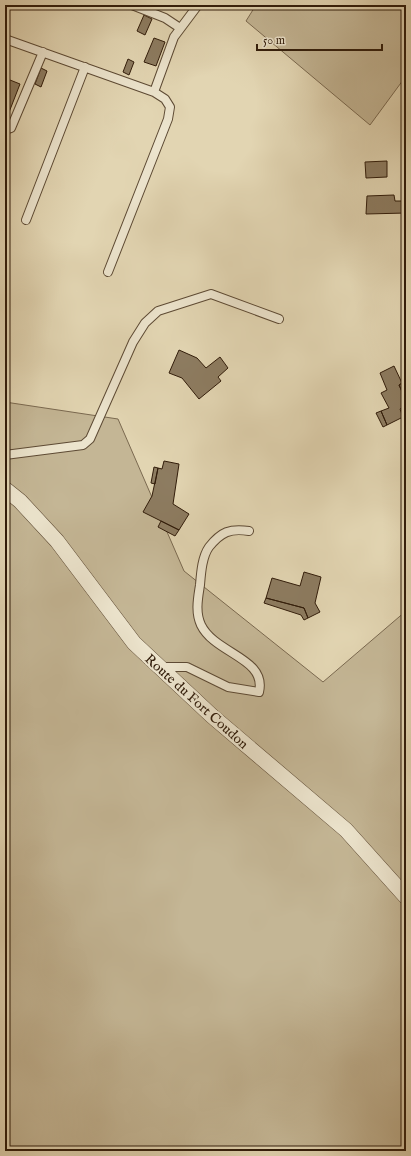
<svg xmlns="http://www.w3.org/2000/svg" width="411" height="1156" font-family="'IM FELL English',serif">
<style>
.green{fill:#c4b695;stroke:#7a6950}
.building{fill:#8d7c61;stroke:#311c0a}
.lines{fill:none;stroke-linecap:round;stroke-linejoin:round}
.service-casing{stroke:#5d4a34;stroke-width:10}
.minor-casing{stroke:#5d4a34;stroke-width:16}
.service{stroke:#ece4cd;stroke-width:8}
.minor{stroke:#ece4cd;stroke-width:15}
.labels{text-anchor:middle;stroke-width:4;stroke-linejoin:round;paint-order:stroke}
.street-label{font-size:14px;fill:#311c0a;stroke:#ece4cd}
</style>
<rect width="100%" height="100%" fill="#e2d5b2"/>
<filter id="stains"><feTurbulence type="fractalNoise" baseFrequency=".005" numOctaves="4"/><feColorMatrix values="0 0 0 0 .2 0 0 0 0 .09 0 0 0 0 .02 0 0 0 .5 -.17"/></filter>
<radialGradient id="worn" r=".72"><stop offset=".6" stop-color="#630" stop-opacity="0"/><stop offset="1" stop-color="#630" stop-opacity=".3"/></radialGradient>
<!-- green -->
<path class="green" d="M256 5H406V76L370 125 246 21Z
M5 402 118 419 184 571 323 682 406 611V1151H5Z"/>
<!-- building -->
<path class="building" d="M144 15 152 19 145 35 137 31Z
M154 38 165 42 156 66 144 62Z
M128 59 134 62 129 75 123 72Z
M41 68 47 71 41 87 35 84Z
M5 78 20 84 6 120 5 119Z
M387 161V177L366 178 365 162Z
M394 195 395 201H406V213L366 214 367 196Z
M179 350 197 358 206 368 220 357 228 368 218 377 221 381 199 399 182 378 169 373Z
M394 366 402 383 399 385 406 399V405L400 409 403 417 387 425 381 411 389 408 381 393 387 390 380 373Z
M402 383 406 390 402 392 399 385Z
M381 411 387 425 383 427 376 413Z
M164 461 179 464 173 504 189 514 179 530 143 512 152 496 158 468 162 469Z
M154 467 158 468 155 484 151 483Z
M161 521 179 530 175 536 158 527Z
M304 572 321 577 315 603 320 612 308 618 304 608 266 598 272 578 300 586Z
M266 598 304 608 308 618 304 620 301 615 264 603Z"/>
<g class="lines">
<defs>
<path id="service" d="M132 5 165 18 180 28
M5 39 154 92 165 99 170 107 168 119 108 272
M154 92 174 37 198 5
M5 130 11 128 43 52
M26 220 85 67
M5 455 83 445 90 439 133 342 145 323 158 311 211 294 279 319
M161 667H187L228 687 259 692C267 658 215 654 201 625 195 612 198 598 200 585 201 573 202 557 209 547 221 532 230 528 249 531"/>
<path id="minor" d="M5 489 20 501 57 541 134 643 212 716 346 830 406 897"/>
</defs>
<!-- service casing -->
<use href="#service" class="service-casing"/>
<!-- minor casing -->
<use href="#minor" class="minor-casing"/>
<!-- service -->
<use href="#service" class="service"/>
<!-- minor -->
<use href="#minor" class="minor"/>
</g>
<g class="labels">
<!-- street labels -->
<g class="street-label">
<text transform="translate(197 701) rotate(42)" y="5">Route du Fort Coudon</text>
</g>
</g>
<!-- margin -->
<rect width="411" height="1156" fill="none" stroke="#e2d5b2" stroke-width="20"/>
<rect x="6" y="6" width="399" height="1144" fill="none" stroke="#311c0a" stroke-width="2"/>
<rect x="10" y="10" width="391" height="1136" fill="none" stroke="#311c0a"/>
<!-- scale -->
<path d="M257 44v6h125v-6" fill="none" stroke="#311c0a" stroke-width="2"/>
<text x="263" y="44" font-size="12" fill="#311c0a" stroke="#ece4cd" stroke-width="3" paint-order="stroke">50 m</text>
<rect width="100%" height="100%" filter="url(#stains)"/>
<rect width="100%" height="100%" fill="url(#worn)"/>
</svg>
